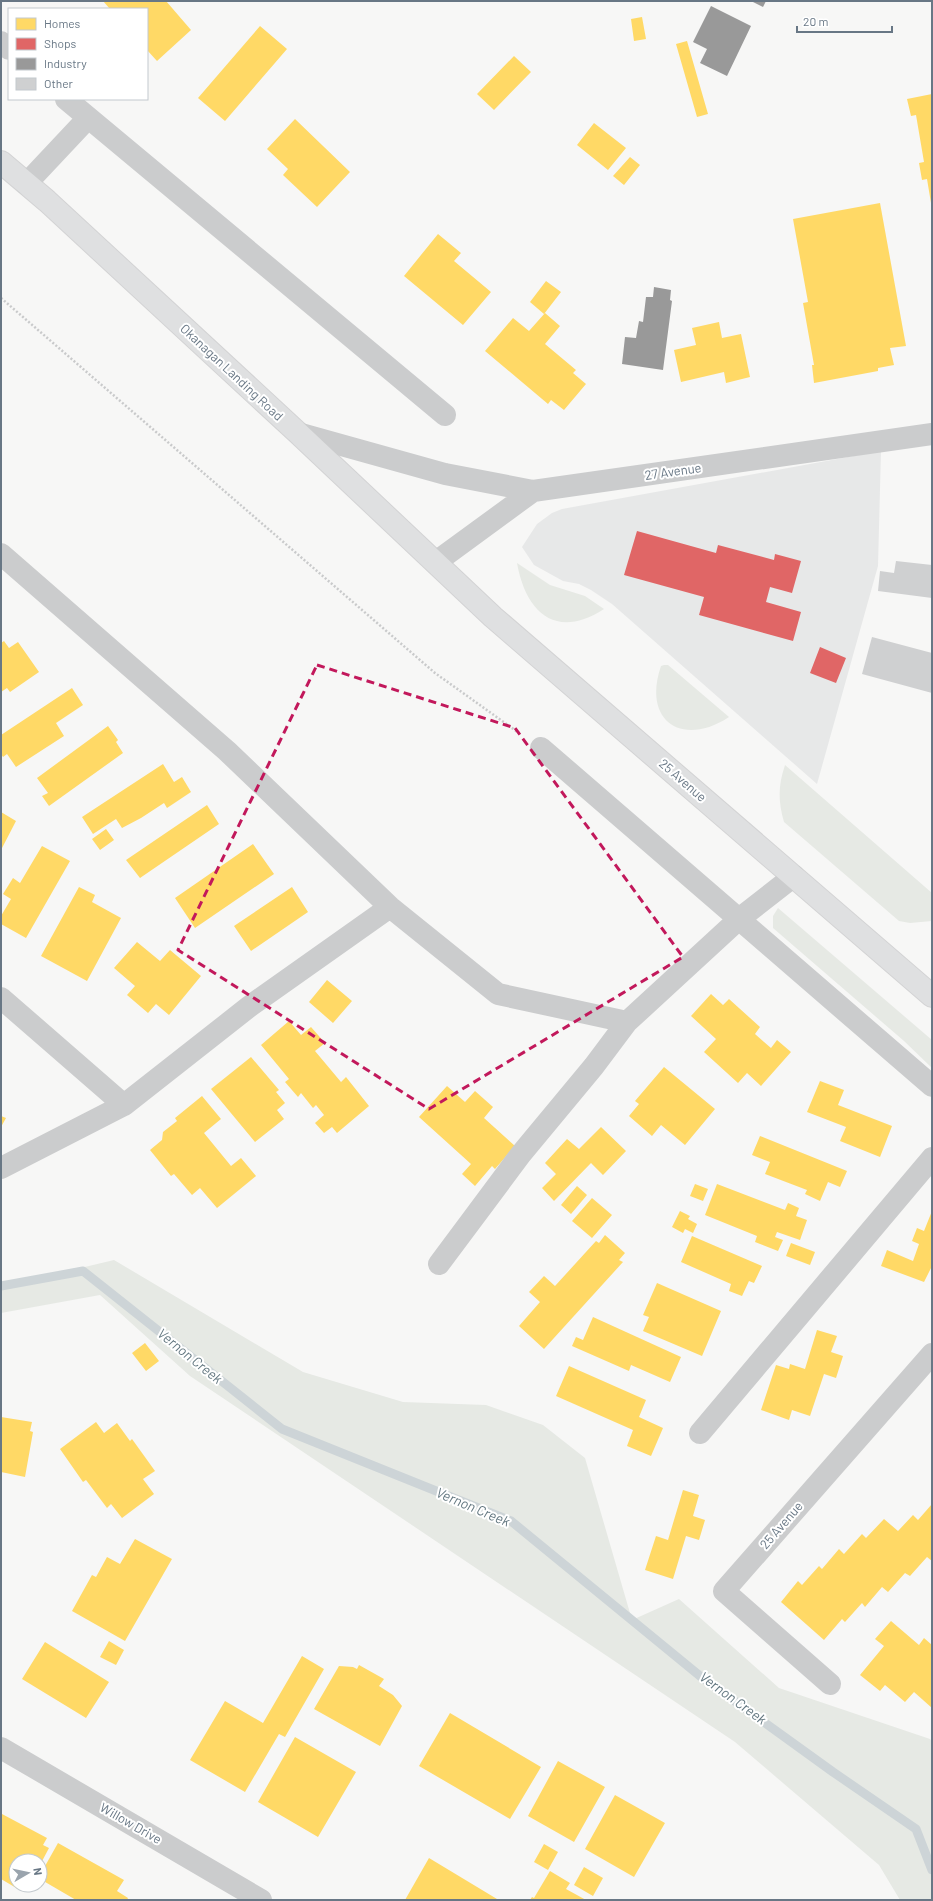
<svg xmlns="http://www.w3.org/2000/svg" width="933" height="1901" font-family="Barlow,sans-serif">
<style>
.built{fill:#e7e8e8}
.green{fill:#e6e9e4}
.homes{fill:#ffd966}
.shops{fill:#e06666}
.industry{fill:#999}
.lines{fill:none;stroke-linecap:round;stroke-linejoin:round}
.stream{stroke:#cdd4d7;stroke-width:9}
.building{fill:#cfd0d1}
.major-casing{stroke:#d3d3d4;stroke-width:24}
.path{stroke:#c9cacb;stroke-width:2.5;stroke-dasharray:2 2;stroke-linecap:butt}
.minor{stroke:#cbcccd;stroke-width:22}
.major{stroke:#dfe0e1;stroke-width:22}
.marked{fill:none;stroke:#c2185b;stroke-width:3;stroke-dasharray:8 5;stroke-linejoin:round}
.labels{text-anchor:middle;stroke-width:4;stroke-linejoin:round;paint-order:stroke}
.street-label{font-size:13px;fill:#687785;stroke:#fff}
.water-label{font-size:14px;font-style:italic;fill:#637780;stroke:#fff}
</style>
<rect width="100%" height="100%" fill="#f7f7f6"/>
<!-- built -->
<path class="built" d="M881 451 878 566 817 784 612 604 591 590 579 584 563 581 534 565 522 547 537 524 552 513 562 509Z"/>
<!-- green -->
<path class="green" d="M517 563 550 585 585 596 604 609C556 640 526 613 517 563Z
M664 665H668L729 717C682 748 642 721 661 666Z
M785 765 932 893V921L910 923 899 921 784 822C778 801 778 786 785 765Z
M778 908 932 1040V1068L904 1041 773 928V916Z
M114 1260 303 1372 403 1402 486 1405 543 1425 585 1458 632 1620 679 1599 779 1688 930 1739 932 1742V1900H900L879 1865 735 1742 190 1376 100 1295 1 1313V1287Z"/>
<!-- homes -->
<path class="homes" d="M103 1H166L191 30 157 61 147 50V9H110Z
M642 17 646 39 634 41 631 19Z
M260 26 287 49 225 121 198 98Z
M687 41 708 114 697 117 676 44Z
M514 56 531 72 494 110 477 94Z
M932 94V203H931L927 179 922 180 919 163 924 162 916 115 911 116 907 99Z
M295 119 350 172 317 207 283 175 288 169 267 149Z
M594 123 626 148 608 170 577 145Z
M630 157 640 165 624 185 613 176Z
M880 203 906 346 890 348 894 365 878 368V371L814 383 812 365H814L803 303 808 302 793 219Z
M438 234 461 253 454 261 491 292 463 325 404 276Z
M546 281 561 292 544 314 530 302Z
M545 313 560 326 545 344 576 370 573 373 586 384 564 410 551 400 548 404 485 351 513 318 529 331Z
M719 322 722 338 741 334 750 377 726 383 724 372 681 382 674 350 696 345 692 328Z
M4 641 9 648 18 642 39 672 10 692 7 688 1 692V643Z
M72 688 83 705 56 723 64 736 16 767 7 754 3 757 1 754V735Z
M108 726 118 740 116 742 123 753 49 806 42 796 48 793 37 778Z
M163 764 174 782 182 777 191 792 167 808 164 803 141 818 122 828 116 819 93 834 82 817Z
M207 805 219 824 140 878 126 860Z
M1 812 16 821 1 850Z
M106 829 114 840 100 850 92 839Z
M253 844 274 874 195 928 175 898Z
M42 846 70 861 26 938 1 924V916L11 899 3 894 13 878 20 883Z
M79 887 95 895 92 902 121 918 87 981 41 956Z
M292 887 308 912 251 951 234 926Z
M137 942 160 961 170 950 201 976 169 1015 156 1004 148 1013 127 995 135 986 114 968Z
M327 980 352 1001 333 1023 309 1002Z
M711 994 723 1005 729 999 760 1027 755 1034 771 1048 777 1040 791 1052 761 1086 747 1073 738 1083 704 1052 716 1039 691 1016Z
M289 1021 301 1035 311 1027 325 1043 315 1051 341 1082 346 1077 369 1106 337 1133 332 1127 324 1133 315 1123 324 1115 316 1105 313 1108 301 1093 298 1097 285 1082 289 1079 261 1045Z
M251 1057 279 1090 276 1092 285 1103 277 1110 284 1119 255 1142 211 1089Z
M664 1067 715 1109 685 1145 661 1125 652 1136 629 1116 639 1104 635 1101Z
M820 1081 844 1090 838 1105 892 1126 880 1157 840 1141 846 1127 807 1112Z
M447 1086 465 1102 475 1091 493 1107 484 1118 515 1146 495 1169 492 1166 475 1186 462 1174 471 1164 419 1117Z
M202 1096 221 1119 204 1133 231 1166 241 1158 256 1176 217 1208 200 1188 192 1195 174 1174 171 1176 150 1150 162 1140 163 1132 177 1121 175 1118Z
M1 1116 6 1118 1 1127Z
M601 1127 626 1151 603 1175 591 1163 554 1201 542 1188 556 1174 545 1163 567 1139 579 1149Z
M760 1136 847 1171 840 1187 828 1182 820 1201 805 1194 807 1190 765 1174 770 1162 752 1155Z
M695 1184 708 1189 703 1201 690 1196Z
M717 1184 785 1210 788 1203 799 1208 796 1216 807 1220 800 1240 777 1232 775 1237 783 1240 778 1251 755 1242 757 1236 705 1215Z
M577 1186 587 1195 571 1214 561 1205Z
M592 1198 612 1215 592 1238 572 1221Z
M680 1211 690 1216 688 1219 697 1224 693 1233 685 1229 683 1233 672 1227Z
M932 1211V1266L924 1282 881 1266 887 1250 913 1261 919 1244 912 1241 917 1228 924 1231Z
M605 1235 625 1253 619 1260 623 1262 544 1349 519 1326 540 1302 529 1292 544 1276 555 1286 596 1241 599 1243Z
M692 1236 762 1266 754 1283 749 1281 742 1296 729 1291 731 1284 681 1262Z
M791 1243 815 1252 810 1265 786 1256Z
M657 1283 721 1311 702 1356 643 1331 649 1317 643 1315Z
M593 1317 681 1357 670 1382 631 1365 629 1371 572 1346 576 1337 583 1340Z
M817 1330 837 1336 831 1352 843 1356 836 1378 824 1374 810 1416 792 1410 789 1420 761 1410 776 1365 789 1369 790 1364 805 1369Z
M145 1343 159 1361 146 1371 132 1353Z
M569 1366 646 1400 639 1417 663 1428 651 1456 627 1446 633 1430 556 1396Z
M1 1417 32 1422 30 1431 33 1432 25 1477 1 1472Z
M96 1422 104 1433 117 1423 130 1441 132 1439 155 1471 143 1479 154 1494 122 1518 111 1504 107 1508 86 1480 83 1482 60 1449Z
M683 1490 699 1495 693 1516 705 1520 699 1540 686 1536 673 1579 645 1570 656 1536 668 1540Z
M932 1504V1561L927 1557 910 1576 905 1573 888 1592 882 1587 865 1607 862 1603 845 1622 842 1619 824 1640 781 1602 798 1581 802 1585 819 1566 822 1569 839 1549 844 1554 862 1534 866 1538 884 1519 898 1531 913 1515 918 1520Z
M135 1539 172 1559 125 1641 72 1611 92 1575 96 1577 107 1557 120 1564Z
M891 1621 919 1645 924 1638 932 1645V1708L914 1692 905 1702 885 1685 880 1691 860 1675 884 1646 875 1639Z
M109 1641 124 1650 116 1665 100 1657Z
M45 1642 109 1682 86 1718 22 1679Z
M302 1656 324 1669 285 1737 279 1734 245 1792 190 1760 225 1701 263 1723Z
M359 1665 384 1679 379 1686 393 1695 402 1706 380 1746 314 1709 339 1666 353 1667 357 1669Z
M450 1713 541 1767 510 1819 419 1766Z
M295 1737 356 1772 318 1837 258 1802Z
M558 1761 605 1787 574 1842 528 1816Z
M615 1795 665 1823 634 1877 585 1849Z
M2 1814 47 1838 43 1845 49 1848 40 1865V1861H16V1885H29L27 1888 21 1885 18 1889 1 1879Z
M58 1843 124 1880 117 1891 128 1898 127 1900H76L40 1879V1875Z
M544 1844 558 1852 548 1870 534 1862Z
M429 1858 497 1899 496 1900H405Z
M584 1867 603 1878 593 1896 574 1885Z
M550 1871 570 1883 566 1889 586 1900H530L532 1897 534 1898Z"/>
<!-- shops -->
<path class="shops" d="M637 531 716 553 718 545 774 560 775 554 801 561 792 593 770 587 766 602 801 612 793 641 699 615 704 597 624 575Z
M820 647 846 658 836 683 810 673Z"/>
<!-- industry -->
<path class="industry" d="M751 1H766L763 7Z
M711 6 751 26 727 76 700 63 707 49 693 42Z
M654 287 671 290 670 300 672 301 663 370 622 364 625 337 636 338 639 321 643 322 646 297H653Z"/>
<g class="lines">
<!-- stream -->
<path class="stream" d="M1 1286 83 1271 282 1429 511 1521 700 1676 833 1772 916 1829 932 1870"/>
</g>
<!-- building -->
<path class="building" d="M896 561 932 565V598L878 591 880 571 894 573Z
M872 637 932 653V693L862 674Z"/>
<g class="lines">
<defs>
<path id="major" d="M1 162 47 201 298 433 493 617 932 996"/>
</defs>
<!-- major casing -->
<use href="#major" class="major-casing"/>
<!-- path -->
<path class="path" d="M1 298 435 673 519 733"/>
<!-- minor -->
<path class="minor" d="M1 42 9 49
M66 99 445 415
M26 184 88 118
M298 433 445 474 533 491
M1 554 227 751 390 907 498 994 627 1022
M436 562 533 491 932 434
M541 748 932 1086
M1 998 124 1105
M1 1168 124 1105 250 1006 390 907
M439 1264 521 1154 594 1066 627 1022 739 919 794 876
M700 1433 932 1158
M830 1684 724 1591 932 1354
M1 1748 261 1900"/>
<!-- major -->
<use href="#major" class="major"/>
</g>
<!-- marked area -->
<path class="marked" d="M317 665 515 728 683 957 429 1109 178 950Z"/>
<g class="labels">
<!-- street labels -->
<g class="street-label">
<text transform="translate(232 372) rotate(43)" y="5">Okanagan Landing Road</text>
<text transform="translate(673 471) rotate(-8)" y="5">27 Avenue</text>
<text transform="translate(683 780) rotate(41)" y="5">25 Avenue</text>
<text transform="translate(781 1525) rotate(-49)" y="5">25 Avenue</text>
<text transform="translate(131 1823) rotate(30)" y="5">Willow Drive</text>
</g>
<!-- water labels -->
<g class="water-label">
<text transform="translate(190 1356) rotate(39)" y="5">Vernon Creek</text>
<text transform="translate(473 1507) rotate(23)" y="5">Vernon Creek</text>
<text transform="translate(733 1698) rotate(36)" y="5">Vernon Creek</text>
</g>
</g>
<!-- border -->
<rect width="933" height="1901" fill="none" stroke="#687785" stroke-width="4"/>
<!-- legend -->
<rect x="8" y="8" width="140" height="92" fill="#ffffff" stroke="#c3c9ce"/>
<rect x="16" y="18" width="20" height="12" fill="#ffd966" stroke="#c3c9ce"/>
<text x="44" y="28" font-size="12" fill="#687785">Homes</text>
<rect x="16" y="38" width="20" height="12" fill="#e06666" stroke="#c3c9ce"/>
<text x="44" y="48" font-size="12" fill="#687785">Shops</text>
<rect x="16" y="58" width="20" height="12" fill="#999999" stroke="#c3c9ce"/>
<text x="44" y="68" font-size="12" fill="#687785">Industry</text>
<rect x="16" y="78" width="20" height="12" fill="#cfd0d1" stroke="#c3c9ce"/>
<text x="44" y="88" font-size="12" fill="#687785">Other</text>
<!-- north arrow -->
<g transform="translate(28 1873) rotate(81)"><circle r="19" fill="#ffffff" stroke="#c3c9ce"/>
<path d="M0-3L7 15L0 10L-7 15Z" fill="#9aa4ad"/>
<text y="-6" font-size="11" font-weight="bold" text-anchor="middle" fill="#687785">N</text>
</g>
<!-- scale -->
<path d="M797 26v6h95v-6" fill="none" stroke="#687785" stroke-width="2"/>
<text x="803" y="26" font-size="12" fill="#687785" stroke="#ffffff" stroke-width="3" paint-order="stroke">20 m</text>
</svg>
